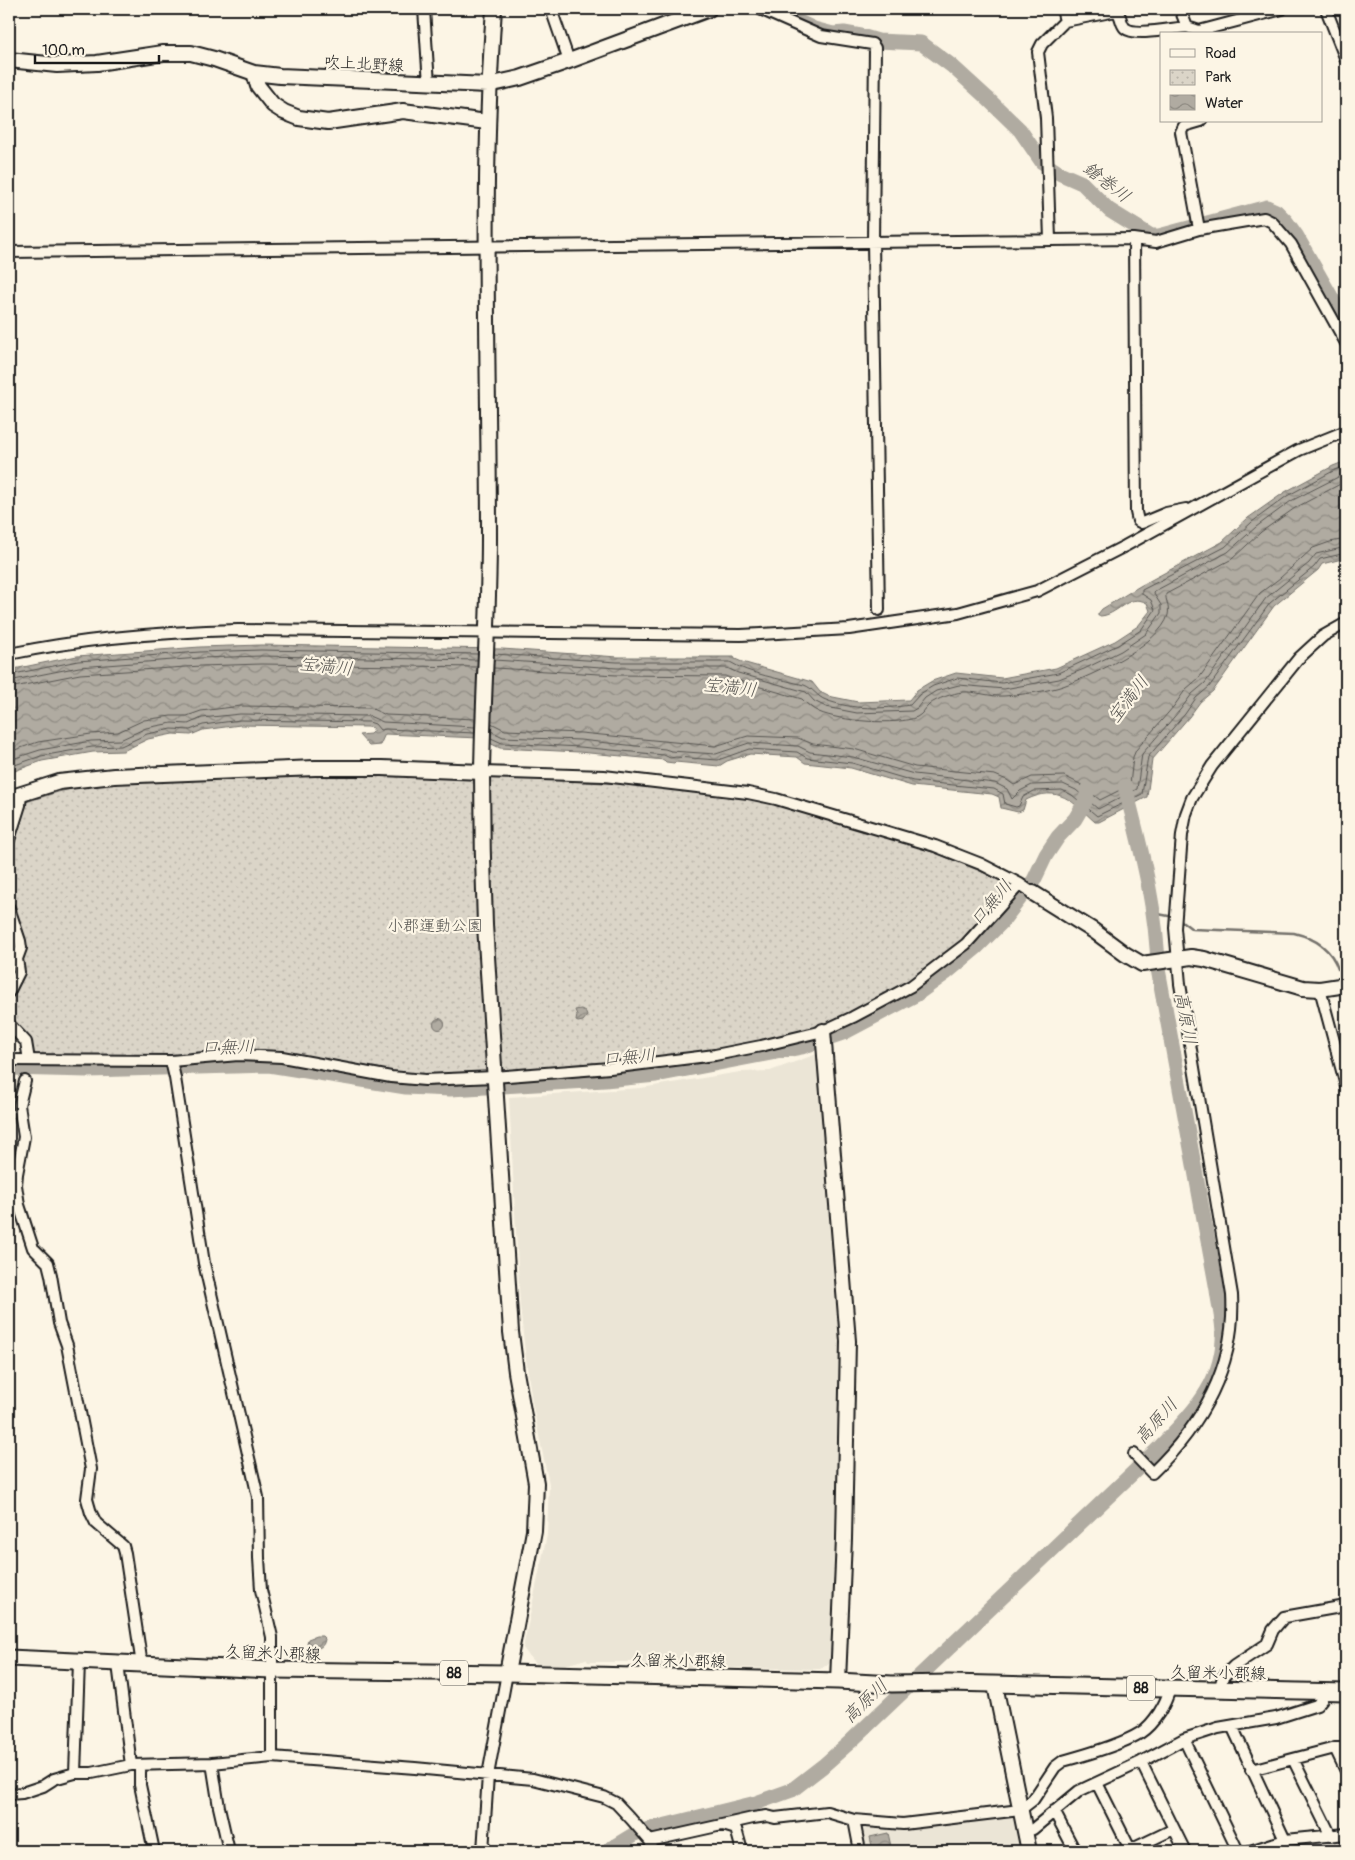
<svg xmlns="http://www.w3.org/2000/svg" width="1355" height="1860" font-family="Pangolin,'Klee One',sans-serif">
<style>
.built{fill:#ebe5d6}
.park{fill:url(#park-dots);stroke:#7c7872}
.water{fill:url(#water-waves);stroke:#75726c}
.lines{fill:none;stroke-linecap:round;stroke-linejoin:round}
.shore{stroke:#575551;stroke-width:1}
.stream{stroke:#75726c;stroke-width:2.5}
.river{stroke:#b0aba1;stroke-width:15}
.street-casing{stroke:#1c1c1c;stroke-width:14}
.secondary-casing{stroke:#1c1c1c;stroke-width:18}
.primary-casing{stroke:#1c1c1c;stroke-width:19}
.street{stroke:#fcf5e5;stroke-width:10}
.secondary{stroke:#fcf5e5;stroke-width:14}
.primary{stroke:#fcf5e5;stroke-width:15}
.labels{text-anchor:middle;stroke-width:4.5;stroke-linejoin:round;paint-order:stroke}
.shield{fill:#fcf5e5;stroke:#5f5d58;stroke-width:1}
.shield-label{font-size:15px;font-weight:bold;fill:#1c1c1c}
.street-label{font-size:16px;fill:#1c1c1c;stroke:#fcf5e5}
.park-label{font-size:16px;fill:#555450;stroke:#fcf5e5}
.water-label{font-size:18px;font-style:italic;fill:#575551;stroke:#fcf5e5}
</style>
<defs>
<pattern id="park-dots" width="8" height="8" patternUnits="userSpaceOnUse" patternTransform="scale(1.25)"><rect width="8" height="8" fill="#dbd5c8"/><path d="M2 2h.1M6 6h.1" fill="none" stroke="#bbb6ab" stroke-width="1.8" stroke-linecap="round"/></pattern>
<pattern id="water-waves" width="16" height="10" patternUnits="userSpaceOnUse" patternTransform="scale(1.25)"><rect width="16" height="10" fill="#b0aba1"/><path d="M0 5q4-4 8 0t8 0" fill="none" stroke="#8e8a82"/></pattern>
</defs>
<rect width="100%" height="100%" fill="#fcf5e5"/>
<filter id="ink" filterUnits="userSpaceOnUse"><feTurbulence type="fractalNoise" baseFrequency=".02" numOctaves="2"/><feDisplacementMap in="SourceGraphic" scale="10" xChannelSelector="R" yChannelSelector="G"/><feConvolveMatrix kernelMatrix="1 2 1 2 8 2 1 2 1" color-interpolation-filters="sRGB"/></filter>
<g filter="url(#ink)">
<!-- built -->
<path class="built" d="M817 1054 842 1343 838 1558 830 1663 820 1669 662 1667 637 1662H588L586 1659 565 1665 535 1664 523 1648 547 1535 549 1484 532 1402 525 1352 520 1306 509 1097 641 1088 740 1072 770 1071Z
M1014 1813 1022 1851H866L861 1832 862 1828 867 1825Z"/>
<!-- park -->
<path class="park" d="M296 774 458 775 658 786 714 792 764 800 869 829 938 854 1007 882 1005 895 964 941 907 985 829 1024 755 1042 732 1049 610 1066 433 1076 394 1073 282 1055 34 1057 30 1044 9 1021V997L20 976 13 915 9 896V849L15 828 26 802 58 792 89 785 152 780Z"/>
<!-- water -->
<path class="water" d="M1346 461V558L1322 564 1318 570 1274 606 1213 691 1200 702 1189 717 1152 760 1147 797 1099 822H1095C1073 802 1059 784 1026 800L1023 810 1018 812 1001 808 999 797 992 794 912 786 851 768 805 763 797 757 750 754 727 761 719 766 675 762 674 763 666 762 664 760 579 752 500 748 479 738 385 734 380 745 369 746 359 735 370 734 373 731V728L368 727 240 725 203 730 191 735 173 734 148 739 123 751 93 752 42 761 9 773V670L77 656 200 647 261 645 502 649 618 657H734L735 659 742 662 812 682 820 692 828 696 858 702 909 700 917 690 932 681 956 673 1002 678 1056 668 1115 641 1138 626 1150 611 1147 603C1127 592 1118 617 1098 616V614L1102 609 1140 586 1222 542 1248 518 1285 492 1333 466Z
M581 1009 585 1011 587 1016 583 1021 578 1022 576 1021 577 1015 575 1010Z
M433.5 1024a5.5 5.5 0 1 1 11 0a5.5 5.5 0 1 1-11 0Z
M316 1636H322L325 1639C324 1645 322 1647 316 1649L307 1643 308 1639Z
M888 1833 892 1851H873L870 1837Z"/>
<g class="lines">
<!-- shore -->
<path class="shore" d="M494 654 617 662H730C749 674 781 679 804 685 813 688 817 697 826 700 851 710 884 709 910 705L920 694 933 686 957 678 1002 683 1058 673 1118 645 1141 630 1155 610 1151 600 1142 594V590L1225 547 1252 522 1287 496 1335 470 1346 466
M494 660 617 668H727L738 673 806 692 814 701 826 707 857 713 912 711 917 708 925 698 936 691 959 685 1004 689 1059 679 1084 669 1121 651 1146 634 1161 613V605L1154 594 1155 591 1228 552 1256 527 1291 501 1346 473
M494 668 617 675 725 676 736 680 802 699C807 704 812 709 819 712 839 721 897 726 917 717 923 714 925 708 930 704 936 699 954 693 962 692 976 691 990 697 1004 696 1019 695 1049 691 1063 686 1091 676 1160 645 1168 615 1170 607 1165 600 1166 594L1232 559 1261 532 1295 508 1346 481
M9 675 78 661 200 652 261 650 478 654
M9 681 79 667 200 658 261 656 478 660
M9 688 80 674 201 666 261 664 477 667
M491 723 505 730 581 733 715 746 748 736 798 738 813 744 854 749 915 767 995 775 1007 780 1014 785 1032 777 1064 776 1080 784 1100 800 1130 785 1133 757 1136 750 1174 706 1186 689 1199 678 1260 593 1280 578 1313 548 1330 542 1346 539
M491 731 503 737 580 740 665 749 671 751 716 754 749 743 798 746 810 752 853 757 914 774 995 783 1007 789 1012 799 1020 791 1032 785 1063 784 1076 790 1098 809 1137 789 1142 754 1180 710 1192 694 1205 683 1266 598 1309 563 1316 554 1346 547
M491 738 502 743 580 747 664 755 670 758 676 757 718 760 749 749 797 752 807 758 852 763 913 781 994 789 1003 794 1005 804 1016 807 1019 806 1023 797 1034 791 1062 790 1072 795 1097 816 1142 794 1148 757 1185 714 1196 698 1209 687 1270 603 1314 567 1320 559 1346 553
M9 752 38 742 91 734 118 732 144 720 171 716H187L201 711 241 706 370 708 386 715 475 719
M9 760 40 750 91 741 120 740 146 728 172 723 188 724 202 718 240 714 369 716 383 722 475 727
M9 767 41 756 92 747 121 746 147 734 172 729 190 730 203 725 240 720 369 722 375 724 380 730 386 729 475 733"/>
<!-- stream -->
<path class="stream" d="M1153 913 1174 917
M1179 919 1192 929 1294 933C1315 938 1331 948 1338 969L1346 968"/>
<!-- river -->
<path class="river" d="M772 9 814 29 833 34 844 33 861 36 878 41 921 43 952 66 987 98 1020 130 1042 162 1059 173 1082 183 1109 210 1151 236H1159L1267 207 1276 211 1286 221 1296 235 1346 323
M9 1068 88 1070 269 1065 406 1087 450 1089 605 1080 656 1075 802 1047 843 1033 917 994 946 973 977 947 1001 923 1034 880 1046 855 1058 837 1075 819 1085 802 1088 790
M607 1851 638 1832 756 1803 792 1790 823 1766 850 1742 1157 1450C1188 1418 1221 1387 1223 1340 1224 1324 1219 1306 1217 1290L1158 969C1157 907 1140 846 1125 786"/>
<defs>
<path id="street" d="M424 9 429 84
M551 9 569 61
M760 9 821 36 872 44 875 48 873 242 879 610
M1180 9 1187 27 1199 31 1282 9
M1326 9 1346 60
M1065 21 1116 11C1122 15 1120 23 1125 28 1135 37 1173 28 1187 27
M1199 229 1181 132 1184 126 1201 121
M1134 239 1136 512 1138 521 1142 523 1166 513 1186 509
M1050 240 1046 118 1038 52 1042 44 1065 21 1062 9
M9 252 1134 239 1156 242 1199 229 1264 218 1272 222 1291 244 1346 343
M9 654C86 638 159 632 238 630L741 635 849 629 958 613 1037 591 1125 546 1299 450 1346 431
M482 772 604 776 748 793 776 799 935 846 981 864 1020 884 1033 893
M9 840 20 805 21 794
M9 908 20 941 21 948 17 959 19 972 9 992
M1320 989 1346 1086
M9 1024 26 1042 29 1060
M9 1060 171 1061 238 1055 282 1057 391 1077 425 1080 494 1077 610 1068 715 1055 761 1046 823 1031 853 1017 911 986 966 944 1020 884
M171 1061 175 1078 204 1263 258 1497 259 1558 261 1590 272 1637V1757
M25 1081 19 1105 24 1137 17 1174 16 1185 19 1205 33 1248 48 1263 51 1275 59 1323 67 1345 91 1469 87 1499 91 1513 96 1523 123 1546 125 1553 142 1665
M1134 1454 1152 1473C1202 1425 1236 1365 1232 1295L1180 984 1175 928 1182 835 1186 814 1192 798 1212 766 1299 658 1323 636 1346 623
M118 1664 131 1765
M1219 1690 1223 1677 1234 1666 1267 1644 1273 1630 1284 1617 1346 1606
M1232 1726 1285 1840
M1184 1739 1238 1851
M1335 1748 1346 1771
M1293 1759 1331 1836
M1141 1762 1185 1851
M212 1763 219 1807 229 1851
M140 1765V1785L154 1851
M1251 1770 1335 1748H1346
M75 1773 79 1662
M1097 1783 1131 1851
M9 1794 22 1793 43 1786 54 1779 75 1773H92L131 1765 212 1763 272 1757 415 1768 533 1779 604 1797 616 1803 631 1819 650 1841 653 1851
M1054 1811 1075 1851
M854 1820 860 1851
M723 1825 736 1829 742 1851
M1024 1832 1033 1829 1079 1791 1141 1762 1184 1739 1218 1728 1276 1718 1317 1705 1322 1699 1321 1692
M650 1841 753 1818 767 1816 775 1818 827 1812 854 1820 903 1824 1020 1810 1033 1800 1055 1767 1063 1761C1085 1755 1121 1745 1140 1733 1154 1724 1166 1704 1170 1688
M483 1851 488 1775 507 1673
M1128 1851 1174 1829
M1250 1851 1285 1840 1346 1834"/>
<path id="secondary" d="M494 9C481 185 489 362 489 538 489 617 483 695 482 773 482 824 483 874 485 925L511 1332 516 1372 536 1483 534 1531 507 1673
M9 60 57 65 97 63 163 53H191L214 59 254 73 280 76 488 85 520 78 569 61 709 9
M254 73 258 86 273 105 284 112 299 118 328 122 403 111 487 122
M9 798 59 782 114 776 315 768H382L482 772
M1033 893 1094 931 1125 954 1142 964 1191 957 1204 959 1303 988 1320 989 1346 985
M823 1031 848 1341 844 1539 838 1681
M995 1685 1029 1851"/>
<path id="primary" d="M9 1658 272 1670 507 1673 838 1681 892 1684 949 1683 1346 1692"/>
</defs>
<!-- street casing -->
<use href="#street" class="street-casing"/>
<!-- secondary casing -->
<use href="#secondary" class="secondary-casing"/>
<!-- primary casing -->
<use href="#primary" class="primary-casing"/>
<!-- street -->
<use href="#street" class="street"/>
<!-- secondary -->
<use href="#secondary" class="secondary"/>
<!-- primary -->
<use href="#primary" class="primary"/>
</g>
</g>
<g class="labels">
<!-- shield labels -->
<g class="shield">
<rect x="440" y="1660.5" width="28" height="25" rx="4"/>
<rect x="1127" y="1675.5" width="28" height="25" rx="4"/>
</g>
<g class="shield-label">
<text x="454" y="1678">88</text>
<text x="1141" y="1693">88</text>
</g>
<!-- street labels -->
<g class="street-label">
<text transform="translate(364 63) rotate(3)" y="6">吹上北野線</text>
<text transform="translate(273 1652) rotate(2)" y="6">久留米小郡線</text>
<text transform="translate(678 1660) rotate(1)" y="6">久留米小郡線</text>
<text transform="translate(1218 1672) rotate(1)" y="6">久留米小郡線</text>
</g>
<!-- park labels -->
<g class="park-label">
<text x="435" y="931">小郡運動公園</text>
</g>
<!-- water labels -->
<g class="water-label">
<text transform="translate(1107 182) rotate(38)" y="6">鎗巻川</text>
<text transform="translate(326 666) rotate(6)" y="6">宝満川</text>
<text transform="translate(730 687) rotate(6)" y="6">宝満川</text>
<text transform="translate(1128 699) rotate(-52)" y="6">宝満川</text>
<text transform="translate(991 903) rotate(-50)" y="6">口無川</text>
<text transform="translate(1186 1018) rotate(80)" y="6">高原川</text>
<text transform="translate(228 1047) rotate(-1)" y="6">口無川</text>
<text transform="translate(629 1057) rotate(-5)" y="6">口無川</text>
<text transform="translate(1156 1421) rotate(-48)" y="6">高原川</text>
<text transform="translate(865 1701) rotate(-44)" y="6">高原川</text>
</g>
</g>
<!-- margin -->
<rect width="1355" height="1860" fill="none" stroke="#fcf5e5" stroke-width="30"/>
<rect x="15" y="15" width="1325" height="1830" fill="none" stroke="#1c1c1c" stroke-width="2" filter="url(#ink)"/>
<!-- legend -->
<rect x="1160" y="32" width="162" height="90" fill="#fcf5e5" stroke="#a29e95"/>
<rect x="1170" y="49" width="25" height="8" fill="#fcf5e5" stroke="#a29e95"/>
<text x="1205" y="58" font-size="15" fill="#1c1c1c">Road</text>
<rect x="1170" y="70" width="25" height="15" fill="url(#park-dots)" stroke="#a29e95"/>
<text x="1205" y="82" font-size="15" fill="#1c1c1c">Park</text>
<rect x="1170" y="95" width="25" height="15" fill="url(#water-waves)" stroke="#a29e95"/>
<text x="1205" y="108" font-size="15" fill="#1c1c1c">Water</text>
<!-- scale -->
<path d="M35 55v8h124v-8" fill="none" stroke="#1c1c1c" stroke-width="2.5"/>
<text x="42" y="55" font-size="15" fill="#1c1c1c" stroke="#fcf5e5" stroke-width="4" paint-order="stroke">100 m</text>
</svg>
